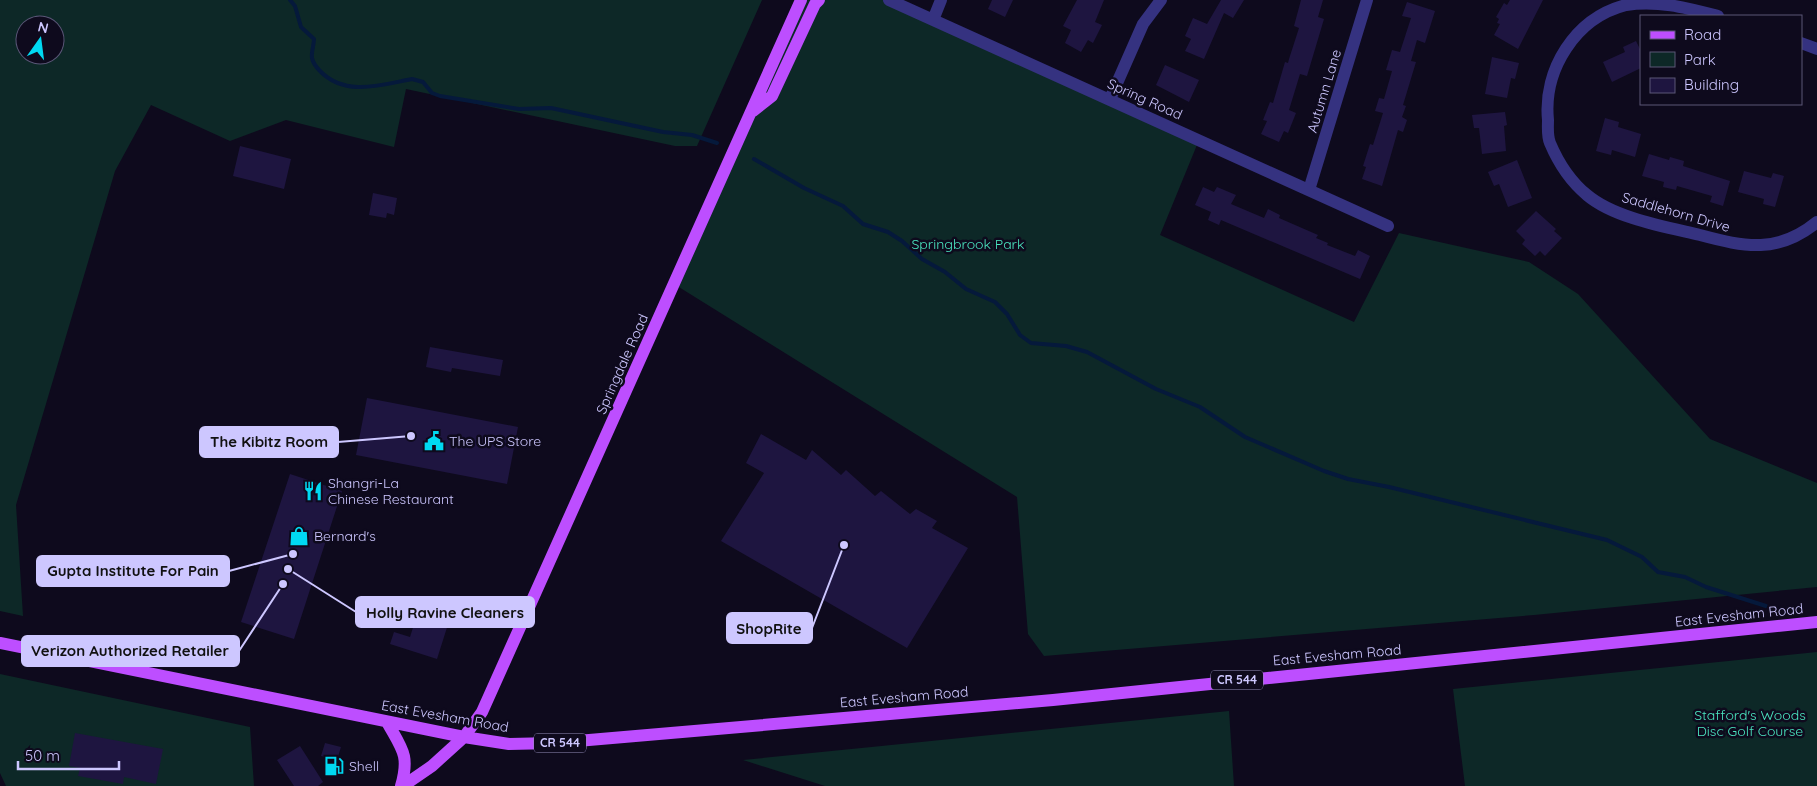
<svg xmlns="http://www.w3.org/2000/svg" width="1817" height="786" font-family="Quicksand,sans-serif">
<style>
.green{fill:#0d2827;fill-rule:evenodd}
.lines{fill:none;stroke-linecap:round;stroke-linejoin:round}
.stream{stroke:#05193b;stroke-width:4}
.building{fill:#1e1540}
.minor{stroke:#353280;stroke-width:12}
.major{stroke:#bd4eff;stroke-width:12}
.labels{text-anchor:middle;stroke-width:5;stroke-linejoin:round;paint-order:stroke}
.shield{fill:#0e0a1d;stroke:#948ebb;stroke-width:1}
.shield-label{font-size:12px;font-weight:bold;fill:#cdc7ff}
.street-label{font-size:14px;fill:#cdc7ff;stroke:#0e0a1d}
.park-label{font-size:14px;fill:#4be6c0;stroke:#0e0a1d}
.poi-label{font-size:14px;fill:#cdc7ff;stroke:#0e0a1d;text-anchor:start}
.leader{fill:none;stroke:#cdc7ff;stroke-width:2}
.callout-dot{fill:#cdc7ff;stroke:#0e0a1d;stroke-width:2}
.callout{fill:#cdc7ff;stroke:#cdc7ff;stroke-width:2}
.callout-label{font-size:15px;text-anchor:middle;font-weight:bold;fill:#111}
</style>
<rect width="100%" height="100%" fill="#0e0a1d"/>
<!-- green -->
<path class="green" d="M0 0H762L697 146H675L406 89 394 147 286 120 230 141 151 105 115 171 16 505 23 616 0 611ZM25 25H55V55H25Z
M801 0H889L1199 140 1160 235 1354 322 1399 233 1529 262 1578 294 1710 439 1817 483V587L1534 615 1044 656 1028 634 1017 497 674 284Z
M1817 652V786H1465L1453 689Z
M0 674 250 727 254 786H6L0 773Z
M1229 711 1234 786H825L743 760Z"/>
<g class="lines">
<!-- stream -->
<path class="stream" d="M290 0 295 6 301 27 314 39C314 45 311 52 312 58 313 63 317 68 320 71 345 97 381 85 412 79L423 82 432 93 440 96 519 109 551 108 663 132 692 135 717 143
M754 159 804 188 843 206 863 224 888 232 902 241 922 259 945 272 966 289 995 302 1007 314 1020 335 1031 343 1066 346 1087 352 1156 389 1200 407 1245 437 1324 471 1348 479 1389 487 1607 540 1642 557 1658 572 1685 577 1706 587 1766 606"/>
</g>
<!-- building -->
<path class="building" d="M992 0H1013L1005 17 988 9Z
M1077 0H1104L1095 22 1102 25 1093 43 1088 40 1081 52 1065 43 1071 30 1063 26Z
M1221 0H1244L1233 18 1224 13 1204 59 1185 51 1191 39 1185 36 1193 18 1207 24Z
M1301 0H1323L1318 17 1324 19 1307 76 1300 74 1289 110 1296 113 1288 133 1284 131 1279 142 1261 134 1267 121 1263 120 1270 102 1273 103 1285 62 1288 63 1289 59 1299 28 1294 26Z
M1510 0H1543L1518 49 1494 35 1500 24 1497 23 1499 19 1496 17 1504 3 1507 5Z
M1407 2 1435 11 1425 43 1417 40 1411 61 1416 62 1403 105 1406 106 1402 117 1407 120 1403 132 1398 130 1382 186 1362 179 1366 167 1363 166 1370 144 1373 145 1383 113 1375 111 1379 98 1384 99 1392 71 1386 70 1392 50 1400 52 1411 18 1402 16Z
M1636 41 1641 51V68L1612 82 1603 62 1625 52 1623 47Z
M1492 57 1519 63 1515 79 1511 78 1507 98 1485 94Z
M1165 65 1199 80 1189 102 1156 85Z
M1505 112 1507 125 1504 126 1506 151 1482 154 1479 128H1474L1472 115Z
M1605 118 1619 122 1618 127 1641 134 1635 157 1612 150 1611 155 1596 151Z
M240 146 291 159 284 189 233 176Z
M1649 154 1669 160 1670 157 1684 161 1683 166 1730 181 1723 206 1710 202 1712 196 1677 186 1676 190 1663 187 1664 182 1642 176Z
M1517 160 1532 198 1508 207 1499 184 1494 186 1488 172Z
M1744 171 1771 178 1773 173 1784 176 1775 207 1763 204 1764 199 1738 192Z
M1203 187 1214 192 1217 187 1236 195 1231 204 1264 218 1268 209 1280 215 1279 218 1318 235 1316 238 1328 243 1327 245 1355 256 1358 250 1370 256 1360 279 1221 220 1219 225 1208 220 1211 212 1195 205Z
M373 193 397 198 394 215 387 213 386 218 369 215Z
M1536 211 1556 229 1554 231 1562 238 1545 256 1540 251 1535 256 1522 244 1525 240 1516 231Z
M430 347 503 360 500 376 452 368 451 372 426 367Z
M367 398 518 427 507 484 356 455Z
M761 434 806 460 812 450 841 475 846 470 875 496 881 491 910 514 916 509 937 521 932 528 968 548 907 648 721 541 764 473 746 463Z
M290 474 342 491 294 639 241 622Z
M418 612 431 616 432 612 450 618 437 659 390 644 394 632 410 637Z
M75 733 163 749 156 784 124 777 123 784 78 776 80 768 69 766Z
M325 743 341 747 337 760 321 756Z
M300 746 323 782 318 786H294L277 760Z"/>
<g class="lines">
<!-- minor -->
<path class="minor" d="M889 0 1388 226
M1718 16C1687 8 1658 0 1626 5 1575 18 1543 70 1548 120 1548 127 1547 136 1550 143 1558 162 1570 181 1587 195 1614 218 1666 227 1700 235 1745 247 1778 254 1817 222
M933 20 941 0
M1801 43 1817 49
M1110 99 1143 24 1161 0
M1309 190 1367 0"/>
<!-- major -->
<path class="major" d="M753 111 772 96 815 4 819 0
M0 643 464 737 509 744 554 743 1053 700 1817 622
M387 722C402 749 410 755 401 786
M403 786 432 766 464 737 482 712 801 0"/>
</g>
<!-- icons -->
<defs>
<symbol id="civic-bare" viewBox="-9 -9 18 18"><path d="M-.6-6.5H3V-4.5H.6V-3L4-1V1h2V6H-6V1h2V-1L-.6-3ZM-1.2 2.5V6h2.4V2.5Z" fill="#00d9f2" stroke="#0e0a1d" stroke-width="2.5" paint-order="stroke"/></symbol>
<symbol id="restaurant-bare" viewBox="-9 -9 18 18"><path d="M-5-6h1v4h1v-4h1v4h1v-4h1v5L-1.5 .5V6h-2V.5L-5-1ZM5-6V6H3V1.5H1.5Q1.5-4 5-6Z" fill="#00d9f2" stroke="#0e0a1d" stroke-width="2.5" paint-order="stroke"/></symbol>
<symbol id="shop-bare" viewBox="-9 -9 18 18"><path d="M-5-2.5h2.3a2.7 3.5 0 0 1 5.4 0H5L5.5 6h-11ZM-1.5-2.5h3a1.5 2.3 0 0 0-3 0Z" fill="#00d9f2" stroke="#0e0a1d" stroke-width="2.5" paint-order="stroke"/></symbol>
<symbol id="fuel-bare" viewBox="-9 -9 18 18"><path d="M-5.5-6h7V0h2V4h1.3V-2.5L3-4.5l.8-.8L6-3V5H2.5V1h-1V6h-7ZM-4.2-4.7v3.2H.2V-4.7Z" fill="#00d9f2" stroke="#0e0a1d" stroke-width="2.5" paint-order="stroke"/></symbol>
</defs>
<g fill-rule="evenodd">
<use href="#civic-bare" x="420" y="427" width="28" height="28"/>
<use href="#restaurant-bare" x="299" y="477" width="28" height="28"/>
<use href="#shop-bare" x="285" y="522" width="28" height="28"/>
<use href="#fuel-bare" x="320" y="752" width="28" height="28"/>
</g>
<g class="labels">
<!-- shield labels -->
<g class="shield">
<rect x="1211" y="670.5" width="52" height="19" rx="4"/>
<rect x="534" y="733.5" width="52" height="19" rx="4"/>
</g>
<g class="shield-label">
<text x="1237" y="684">CR 544</text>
<text x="560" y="747">CR 544</text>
</g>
<!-- street labels -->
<g class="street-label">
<text transform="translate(1324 91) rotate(-73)" y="5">Autumn Lane</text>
<text transform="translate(1145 99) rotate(24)" y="5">Spring Road</text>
<text transform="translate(1676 212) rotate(16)" y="5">Saddlehorn Drive</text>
<text transform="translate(622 364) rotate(-66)" y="5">Springdale Road</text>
<text transform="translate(1739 615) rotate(-6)" y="5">East Evesham Road</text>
<text transform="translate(1337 655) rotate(-5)" y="5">East Evesham Road</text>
<text transform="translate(904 697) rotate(-5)" y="5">East Evesham Road</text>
<text transform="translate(445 716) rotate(10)" y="5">East Evesham Road</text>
</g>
<!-- park labels -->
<g class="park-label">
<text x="968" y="249">Springbrook Park</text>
<text x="1750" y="720">Stafford's Woods<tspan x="1750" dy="16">Disc Golf Course</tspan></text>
</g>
<!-- poi labels -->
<g class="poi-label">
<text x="449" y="446">The UPS Store</text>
<text x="328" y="488">Shangri-La<tspan x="328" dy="16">Chinese Restaurant</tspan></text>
<text x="314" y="541">Bernard's</text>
<text x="349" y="771">Shell</text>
</g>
</g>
<!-- callouts -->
<path class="leader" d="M411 436L338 442M293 554L229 571M288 569L356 612M844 545L812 628M283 584L239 651"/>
<g class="callout-dot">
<circle cx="411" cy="436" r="5"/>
<circle cx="293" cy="554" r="5"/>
<circle cx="288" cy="569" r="5"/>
<circle cx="844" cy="545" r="5"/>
<circle cx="283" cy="584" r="5"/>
</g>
<g class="callout">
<rect x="200" y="427" width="138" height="30" rx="5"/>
<rect x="37" y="556" width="192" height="30" rx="5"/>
<rect x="356" y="597" width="178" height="30" rx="5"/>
<rect x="727" y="613" width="85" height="30" rx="5"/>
<rect x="22" y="636" width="217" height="30" rx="5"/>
</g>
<g class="callout-label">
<text x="269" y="447">The Kibitz Room</text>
<text x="133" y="576">Gupta Institute For Pain</text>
<text x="445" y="618">Holly Ravine Cleaners</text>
<text x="769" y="634">ShopRite</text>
<text x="130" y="656">Verizon Authorized Retailer</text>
</g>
<!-- legend -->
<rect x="1640" y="15" width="162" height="90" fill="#0e0a1d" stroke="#5a5677"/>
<rect x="1650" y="31" width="25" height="8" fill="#bd4eff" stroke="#5a5677"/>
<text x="1684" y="40" font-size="15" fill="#cdc7ff">Road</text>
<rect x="1650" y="52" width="25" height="15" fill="#0d2827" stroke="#5a5677"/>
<text x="1684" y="65" font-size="15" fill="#cdc7ff">Park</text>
<rect x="1650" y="78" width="25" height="15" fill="#1e1540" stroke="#5a5677"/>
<text x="1684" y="90" font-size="15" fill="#cdc7ff">Building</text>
<!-- north arrow -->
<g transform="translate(40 40) rotate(14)"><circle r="24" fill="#0e0a1d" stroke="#5a5677"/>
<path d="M0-4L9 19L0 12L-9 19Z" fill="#00d9f2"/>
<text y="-8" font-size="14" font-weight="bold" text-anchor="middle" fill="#cdc7ff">N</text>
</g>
<!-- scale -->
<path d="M18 761v8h101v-8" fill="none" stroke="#cdc7ff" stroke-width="2.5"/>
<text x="25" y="761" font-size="15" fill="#cdc7ff" stroke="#0e0a1d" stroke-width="4" paint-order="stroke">50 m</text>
</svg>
